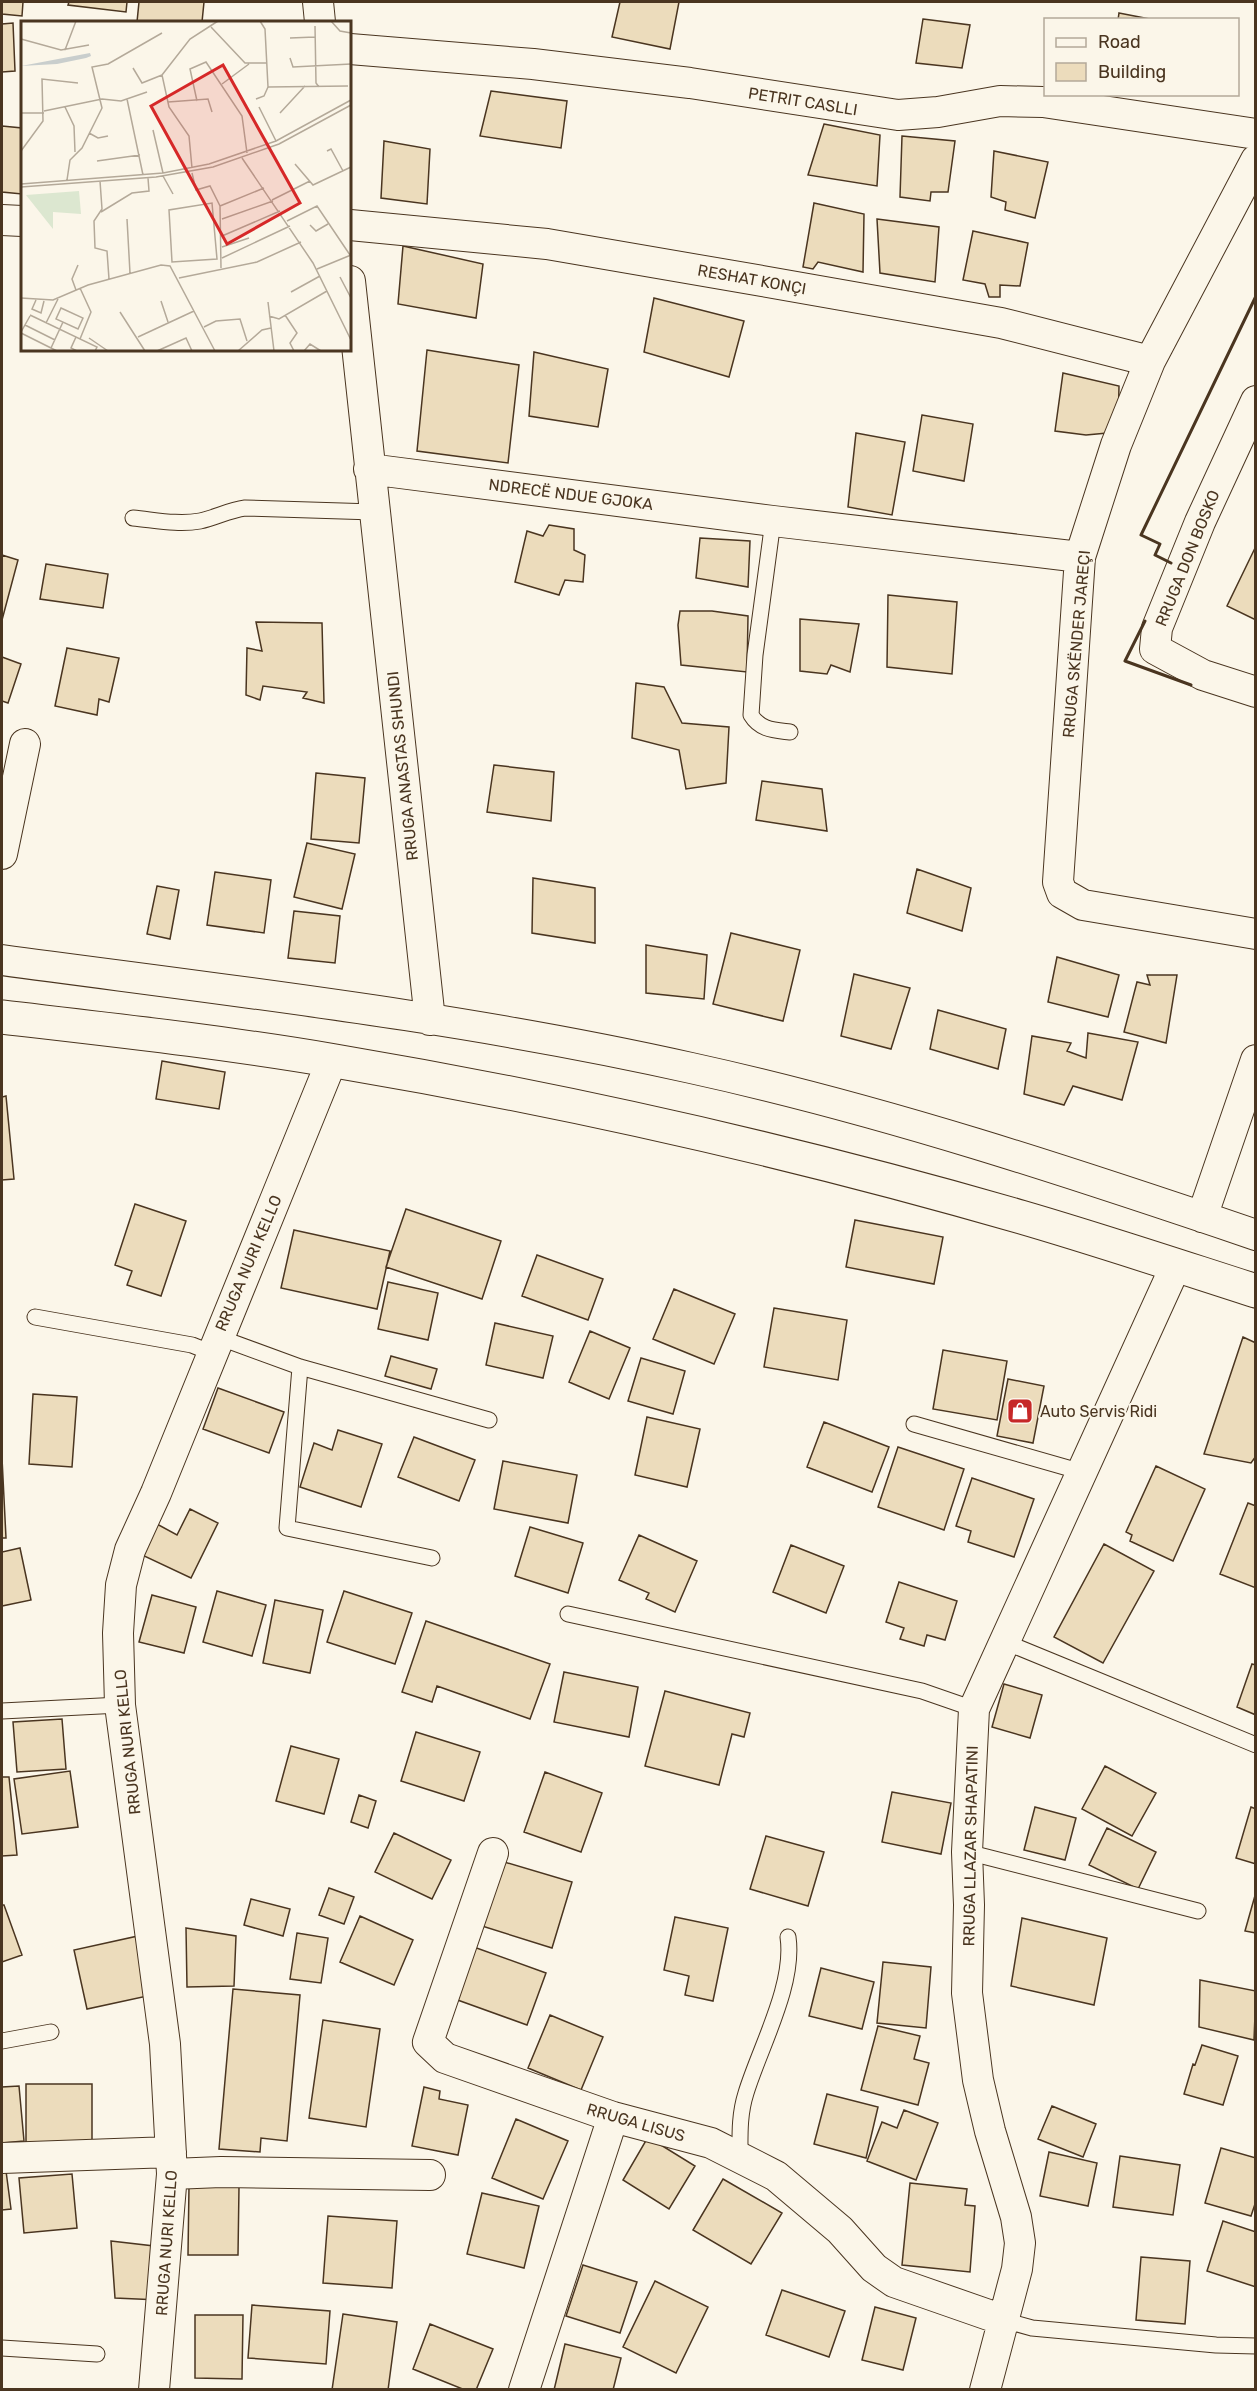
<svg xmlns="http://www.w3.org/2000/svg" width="1257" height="2391" font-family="Rubik,sans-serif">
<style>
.building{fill:#ecdcbc;stroke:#4a3520;stroke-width:1.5}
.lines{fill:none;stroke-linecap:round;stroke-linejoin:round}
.service-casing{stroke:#4a3520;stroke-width:17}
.minor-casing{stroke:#4a3520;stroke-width:32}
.tertiary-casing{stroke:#4a3520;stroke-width:35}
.service{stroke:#fbf6e9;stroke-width:15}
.minor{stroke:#fbf6e9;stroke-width:30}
.tertiary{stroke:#fbf6e9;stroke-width:33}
.wall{stroke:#4a3520;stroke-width:3}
.labels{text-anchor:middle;stroke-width:4.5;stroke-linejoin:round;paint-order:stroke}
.street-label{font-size:16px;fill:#4a3520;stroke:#fbf6e9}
.poi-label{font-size:16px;fill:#4a3520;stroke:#fbf6e9;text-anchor:start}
.inset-road{fill:none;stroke:#b4a999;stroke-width:1.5}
.view{fill:#d62828;fill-opacity:0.15;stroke:#d62828;stroke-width:3}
.inset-edge{fill:none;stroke:#4a3520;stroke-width:3}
</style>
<rect width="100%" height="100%" fill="#fbf6e9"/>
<!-- building -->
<path class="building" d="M2 2H23L22 16 2 14Z
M69 2H127L126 12 68 5Z
M139 2H204L202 22H137Z
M620 2H679L670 49 612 37Z
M1119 13 1155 20H1118Z
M923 19 970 25 962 68 916 63Z
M13 23 15 71 2 72V24Z
M491 91 567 101 561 148 480 136Z
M824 124 880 135 877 186 808 175Z
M2 126 22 128V194L2 192Z
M902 136 955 141 948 192H931L930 201 900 197Z
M384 141 430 149 427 204 381 198Z
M994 151 1048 162 1035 218 1005 210 1006 202 991 197Z
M814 203 864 214 863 272 818 262 813 269 803 267Z
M877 219 939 227 935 282 880 273Z
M973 231 1028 243 1020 286 1000 285V297H989L985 284 963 280Z
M403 246 483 264 476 318 398 304Z
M654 298 744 321 729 377 644 352Z
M427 350 519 365 508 463 417 451Z
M534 352 608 369 598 427 529 416Z
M1063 373 1119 386 1118 432 1086 435 1055 431Z
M922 415 973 424 964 481 913 471Z
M856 433 905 442 892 515 848 507Z
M549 525 574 529V550L585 555 583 582 565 580 559 595 515 582 527 531 543 536Z
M700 538 750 541 748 587 696 578Z
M1256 546V620L1227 606Z
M2 555 18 560 2 620Z
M46 564 108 574 103 608 40 599Z
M888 595 957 602 952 674 887 667Z
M680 611H712L748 616 747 672 681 665 678 625Z
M800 619 859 624 850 672 831 665 827 674 800 671Z
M256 622 322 623 324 703 303 698 307 692 263 686 260 700 246 695 247 648 262 651Z
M67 648 119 658 109 702 99 699 97 715 55 706Z
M2 657 21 664 8 703 2 701Z
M636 683 664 687 682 723 729 727 726 783 686 789 679 750 632 738Z
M494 765 554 772 551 821 487 812Z
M316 773 365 778 359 843 311 839Z
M762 781 822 789 827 831 756 820Z
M307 843 355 854 342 909 294 897Z
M917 869 971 888 962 931 907 913Z
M215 872 271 880 264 933 207 925Z
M533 878 595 888V943L532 933Z
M157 886 179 890 170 939 147 934Z
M294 911 340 916 335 963 288 958Z
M731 933 800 950 783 1021 713 1004Z
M646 945 707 955 704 999 646 993Z
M1057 957 1119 975 1108 1017 1048 1002Z
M854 974 910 988 891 1049 841 1036Z
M1147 975H1177L1166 1043 1124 1032 1137 982 1150 985Z
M938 1010 1006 1029 998 1069 930 1049Z
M1088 1033 1138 1042 1122 1100 1073 1086 1064 1105 1024 1094 1032 1036 1071 1043 1067 1051 1086 1058Z
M162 1061 225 1072 219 1109 156 1099Z
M6 1096 14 1179 2 1180V1097Z
M135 1204 186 1221 161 1296 127 1285 132 1271 115 1265Z
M406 1209 501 1241 482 1299 386 1267Z
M855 1220 943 1237 934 1284 846 1267Z
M294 1230 390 1251 377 1309 281 1288Z
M537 1255 603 1279 588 1320 522 1296Z
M388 1282 438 1293 428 1340 378 1329Z
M674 1289 735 1314 714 1364 653 1339Z
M774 1308 847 1320 838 1380 764 1367Z
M495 1323 553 1336 543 1378 486 1365Z
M590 1331 630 1348 609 1399 569 1382Z
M1243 1337 1256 1343V1456L1251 1463 1204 1454Z
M943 1350 1007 1361 997 1420 933 1409Z
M391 1356 437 1369 431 1389 385 1376Z
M641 1358 685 1371 673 1414 628 1401Z
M1008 1379 1044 1386 1033 1443 997 1436Z
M218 1388 284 1412 269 1453 203 1429Z
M33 1394 77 1397 72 1467 29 1464Z
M647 1417 700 1429 687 1487 635 1475Z
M824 1422 889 1447 872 1492 807 1467Z
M338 1430 382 1444 361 1507 300 1487 314 1443 332 1450Z
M414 1437 475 1460 459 1501 398 1477Z
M898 1447 964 1469 944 1530 878 1507Z
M2 1458 6 1538H2Z
M503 1461 577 1475 568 1523 494 1509Z
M1156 1466 1205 1489 1173 1561 1130 1541 1132 1535 1126 1532Z
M972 1478 1034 1499 1014 1557 968 1542 971 1531 956 1526Z
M1248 1503 1256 1506V1588L1220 1574Z
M190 1509 218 1523 191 1578 142 1555 157 1524 177 1535Z
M530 1527 583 1543 568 1593 515 1576Z
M639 1535 697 1561 675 1612 646 1599 649 1593 619 1580Z
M1104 1544 1154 1571 1103 1663 1054 1637Z
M791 1545 844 1566 826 1613 773 1592Z
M20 1548 31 1600 2 1606V1552Z
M899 1582 957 1601 945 1640 927 1635 924 1646 900 1639 904 1628 886 1622Z
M217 1591 266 1605 252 1656 203 1642Z
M344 1591 412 1613 395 1664 327 1642Z
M152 1595 196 1607 184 1653 139 1642Z
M275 1600 323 1610 310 1673 263 1663Z
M426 1621 550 1664 530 1719 437 1686 432 1702 402 1692Z
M1252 1664 1256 1665V1715L1237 1707Z
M564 1672 638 1687 629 1737 554 1722Z
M1004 1684 1042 1695 1030 1738 992 1727Z
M665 1691 750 1713 744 1737 732 1734 719 1785 645 1766Z
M62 1719 66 1769 17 1772 13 1722Z
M416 1732 480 1752 464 1801 401 1781Z
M291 1746 339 1759 324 1814 276 1801Z
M1105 1766 1156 1793 1132 1836 1082 1809Z
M70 1771 78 1827 22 1834 14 1779Z
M545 1772 602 1793 581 1852 524 1832Z
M2 1777H9L17 1855 2 1856Z
M892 1792 951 1803 941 1854 882 1842Z
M359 1795 376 1801 368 1828 351 1822Z
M1035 1807 1076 1818 1065 1860 1024 1850Z
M1251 1807 1256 1809V1864L1236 1858Z
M1107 1828 1156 1852 1138 1889 1089 1865Z
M394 1833 451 1860 432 1899 375 1872Z
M766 1836 824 1852 808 1906 750 1889Z
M501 1861 572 1882 552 1948 482 1926Z
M329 1888 354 1897 344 1924 319 1915Z
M1256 1892V1933L1245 1931Z
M251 1899 290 1909 283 1936 244 1925Z
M2 1905H4L22 1955 2 1962Z
M360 1916 413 1940 394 1985 340 1962Z
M675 1917 728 1928 713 2001 685 1995 689 1976 664 1970Z
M1022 1918 1107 1938 1094 2005 1011 1986Z
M186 1928 236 1936 234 1986 187 1987Z
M297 1933 328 1938 321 1983 290 1979Z
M138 1936 152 1995 87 2009 74 1950Z
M471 1946 546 1973 527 2025 452 1998Z
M883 1962 931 1967 926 2028 877 2023Z
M821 1968 874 1982 862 2029 809 2016Z
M1200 1980 1256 1991 1254 2040 1199 2027Z
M233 1989 300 1995 287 2141 261 2138 260 2152 219 2149Z
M550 2015 603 2037 581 2090 528 2068Z
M323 2020 380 2029 366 2127 309 2118Z
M878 2026 920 2036 914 2059 929 2063 918 2105 861 2090Z
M1202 2045 1238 2056 1223 2105 1184 2094 1193 2064 1195 2065Z
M26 2084H92V2144H26Z
M19 2086 24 2141 2 2143V2087Z
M424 2087 440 2091 439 2099 468 2105 458 2155 412 2146Z
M827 2094 878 2107 866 2158 814 2144Z
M1052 2106 1096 2124 1083 2157 1038 2139Z
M904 2110 938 2123 916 2180 867 2161 882 2122 897 2128Z
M516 2119 568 2141 543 2199 492 2178Z
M648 2137 695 2166 669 2209 623 2180Z
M1221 2148 1256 2158V2201L1251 2216 1205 2203Z
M1049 2152 1097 2163 1088 2206 1040 2196Z
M1120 2156 1180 2165 1173 2215 1113 2207Z
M2 2171H6L11 2209 2 2210Z
M72 2174 77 2228 24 2233 19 2178Z
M723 2179 782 2213 751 2264 693 2230Z
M910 2183 967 2189 965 2205 975 2206 970 2272 902 2265Z
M189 2186 239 2187 238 2255H188Z
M482 2193 539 2206 524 2268 467 2254Z
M328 2216 397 2221 392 2288 323 2283Z
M1223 2221 1256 2232V2287L1207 2271Z
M111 2241 154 2246 159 2300 115 2298Z
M1141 2257 1190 2261 1185 2324 1136 2320Z
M583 2265 637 2282 620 2333 566 2316Z
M655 2281 708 2307 676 2373 623 2347Z
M782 2290 845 2311 829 2357 766 2335Z
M252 2305 330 2311 326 2364 248 2358Z
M875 2307 916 2318 903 2370 862 2360Z
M343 2314 397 2322 388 2390H332Z
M195 2315H243L242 2379 195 2378Z
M430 2324 493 2349 476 2390H465L413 2369Z
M565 2344 621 2358 613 2390H554Z"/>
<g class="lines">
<defs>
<path id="service" d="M133 518C155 520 178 525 200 521 215 518 229 510 245 508L374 512
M773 521 755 655 751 715C760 730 774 730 790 732
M35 1317 192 1345 212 1353
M218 1337 300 1367 489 1420
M300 1367 287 1528 432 1558
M914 1424 1082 1472
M568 1614 922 1691 974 1709
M1005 1642 1256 1745
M2 1711 120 1705
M967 1852 1198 1911
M2 2041 51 2032
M740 2158C740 2135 739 2115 746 2093 760 2047 795 1985 788 1937
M1003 2320 1032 2328 1216 2345 1256 2346
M2 2348 97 2354"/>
<path id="minor" d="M318 2 320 22
M350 49 533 64 690 83 898 115 938 112 1000 101 1043 102 1256 134
M1256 160 1150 361 1116 445 1080 557 1058 882 1062 893 1083 905 1256 934
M2 220 22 221
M350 225 547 244 762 281 1001 323 1150 361
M350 281 430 1020
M1256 401 1200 522 1157 628 1155 649 1203 675 1256 692
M369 469 773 521 1080 557
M2 854 25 744
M2 960C232 991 464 1017 691 1068 883 1110 1070 1172 1256 1235
M1202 1217 1256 1060
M493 1853 428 2042 445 2058 613 2117 711 2143 776 2176 840 2230 874 2268 894 2282 1003 2320
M2 2158 171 2152
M172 2174 221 2172 430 2175
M154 2390 172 2174 165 2044 120 1705 118 1633 121 1585 130 1550 156 1493 332 1060
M524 2390 613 2117
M985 2390 1017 2269 1020 2243 1016 2217 990 2131 978 2080 967 1993 969 1905 967 1852 974 1709 1176 1265"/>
<path id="tertiary" d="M2 1017C113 1030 224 1042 335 1061 566 1100 796 1152 1021 1217 1100 1240 1178 1266 1256 1291"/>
</defs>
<!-- service casing -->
<use href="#service" class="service-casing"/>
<!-- minor casing -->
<use href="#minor" class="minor-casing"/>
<!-- tertiary casing -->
<use href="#tertiary" class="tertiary-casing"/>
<!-- service -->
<use href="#service" class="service"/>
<!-- minor -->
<use href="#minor" class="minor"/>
<!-- tertiary -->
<use href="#tertiary" class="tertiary"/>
<!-- wall -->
<path class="wall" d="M1171 563 1155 555 1160 544 1141 535 1256 296
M1145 621 1125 661 1191 685"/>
</g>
<!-- icons -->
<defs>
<symbol id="shop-square" viewBox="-11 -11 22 22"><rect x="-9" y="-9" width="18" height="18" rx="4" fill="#c62828" stroke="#fbf6e9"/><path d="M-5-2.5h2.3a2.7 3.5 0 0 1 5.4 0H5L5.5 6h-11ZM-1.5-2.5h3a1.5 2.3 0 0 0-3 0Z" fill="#fff"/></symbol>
</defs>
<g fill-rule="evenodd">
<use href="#shop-square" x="1005" y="1396" width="30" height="30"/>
</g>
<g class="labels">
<!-- street labels -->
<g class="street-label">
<text transform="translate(803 101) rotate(9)" y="6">PETRIT CASLLI</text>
<text transform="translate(752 279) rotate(10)" y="6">RESHAT KONÇI</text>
<text transform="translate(571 494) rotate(7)" y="6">NDRECË NDUE GJOKA</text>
<text transform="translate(1187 558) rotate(-68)" y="6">RRUGA DON BOSKO</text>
<text transform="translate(1076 644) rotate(-85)" y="6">RRUGA SKËNDER JAREÇI</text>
<text transform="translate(402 766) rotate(-96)" y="6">RRUGA ANASTAS SHUNDI</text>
<text transform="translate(248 1263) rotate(-67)" y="6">RRUGA NURI KELLO</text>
<text transform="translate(127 1742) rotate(-96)" y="6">RRUGA NURI KELLO</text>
<text transform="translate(970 1846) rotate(-89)" y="6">RRUGA LLAZAR SHAPATINI</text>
<text transform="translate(636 2122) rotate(16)" y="6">RRUGA LISUS</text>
<text transform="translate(166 2243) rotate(-86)" y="6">RRUGA NURI KELLO</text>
</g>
<!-- poi labels -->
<g class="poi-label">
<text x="1040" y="1417">Auto Servis Ridi</text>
</g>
</g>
<!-- overview -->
<g transform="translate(21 21)">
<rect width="330" height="330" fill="#fbf6e9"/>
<path d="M58 170 60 193 32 191V208L5 174Z" fill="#dce7d0"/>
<path d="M69 32 70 35 65 37 36 43 0 45Z" fill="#c9cecd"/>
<path class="inset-road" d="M239 0 244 8 247 66M310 0 319 10 330 12M294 5 295 62 298 66M190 6 224 42H246M269 17 294 16M0 18 40 29 68 24M44 29 55 0M269 37 272 46 330 43M112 47 121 62 141 54M201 63 228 43M247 66 327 65M106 78 122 154M235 78 243 75 247 66M176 80 169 48 185 41 221 95 226 132M147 81 187 78 191 91M44 86 53 105 54 131M238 86 255 120M23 90 81 78 100 80 126 71M1 92H23M259 92 284 65M132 109 142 152M68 112 77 117 87 115M0 130 22 100 21 58 57 62M306 130 310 128 322 150M221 137 292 242 330 319M76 140 119 134M274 143 292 164 330 146M171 147 168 115 148 86 141 54 169 18 197 0M171 152 175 169 189 165 199 185 200 247M142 155 152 173M46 159 49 139 61 127 81 87 71 46 87 43 141 12M79 160 81 188 73 200 74 227 86 230 88 258M0 163 142 152 188 143 255 120 330 79M0 166 135 156 192 146 258 123 330 84M251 179 289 160M191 182 196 238 151 241 148 189ZM199 185 243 167M80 191 111 172 128 170 127 157M106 198 109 252M201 198 252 180M266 200 296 185 329 234M289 204 295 210 307 203M201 215 259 190M201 226 228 217M201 237 269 205M296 248 330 234M319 256 330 277M158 257 236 241 280 221M59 267 70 291 59 318M55 269 51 258 57 244M270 271 299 255M0 277 32 279 67 264 140 244 149 245 194 330M15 279 11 288 20 292 23 280M140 280 147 301M247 281 253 330M40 287 62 297 57 308 35 298ZM99 291 124 330M9 294 76 326 74 330M264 294 276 312 269 322 273 330M248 295 258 298 306 270M25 302 37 278M4 304 34 319M183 306 195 300 219 298 226 320M0 311 9 295M0 312 36 330M55 316 50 327 56 330M117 316 173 290M68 317 87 330M30 327 42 301M136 330 165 317 171 330M217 330 241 309 250 307M283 330 289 323 300 330"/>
<path class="view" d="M202 44 279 182 206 223 130 85Z"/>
<rect width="330" height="330" class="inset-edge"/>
</g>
<!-- border -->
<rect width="1257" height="2391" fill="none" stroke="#4a3520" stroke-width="6"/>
<!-- legend -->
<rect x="1044" y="18" width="195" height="78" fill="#fbf6e9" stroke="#b4a999" stroke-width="1.5"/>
<rect x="1056" y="38" width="30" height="9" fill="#fbf6e9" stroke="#b4a999" stroke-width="1.5"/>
<text x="1098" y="48" font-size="18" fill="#4a3520">Road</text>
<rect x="1056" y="63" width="30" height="18" fill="#ecdcbc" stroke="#b4a999" stroke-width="1.5"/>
<text x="1098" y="78" font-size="18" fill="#4a3520">Building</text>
</svg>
